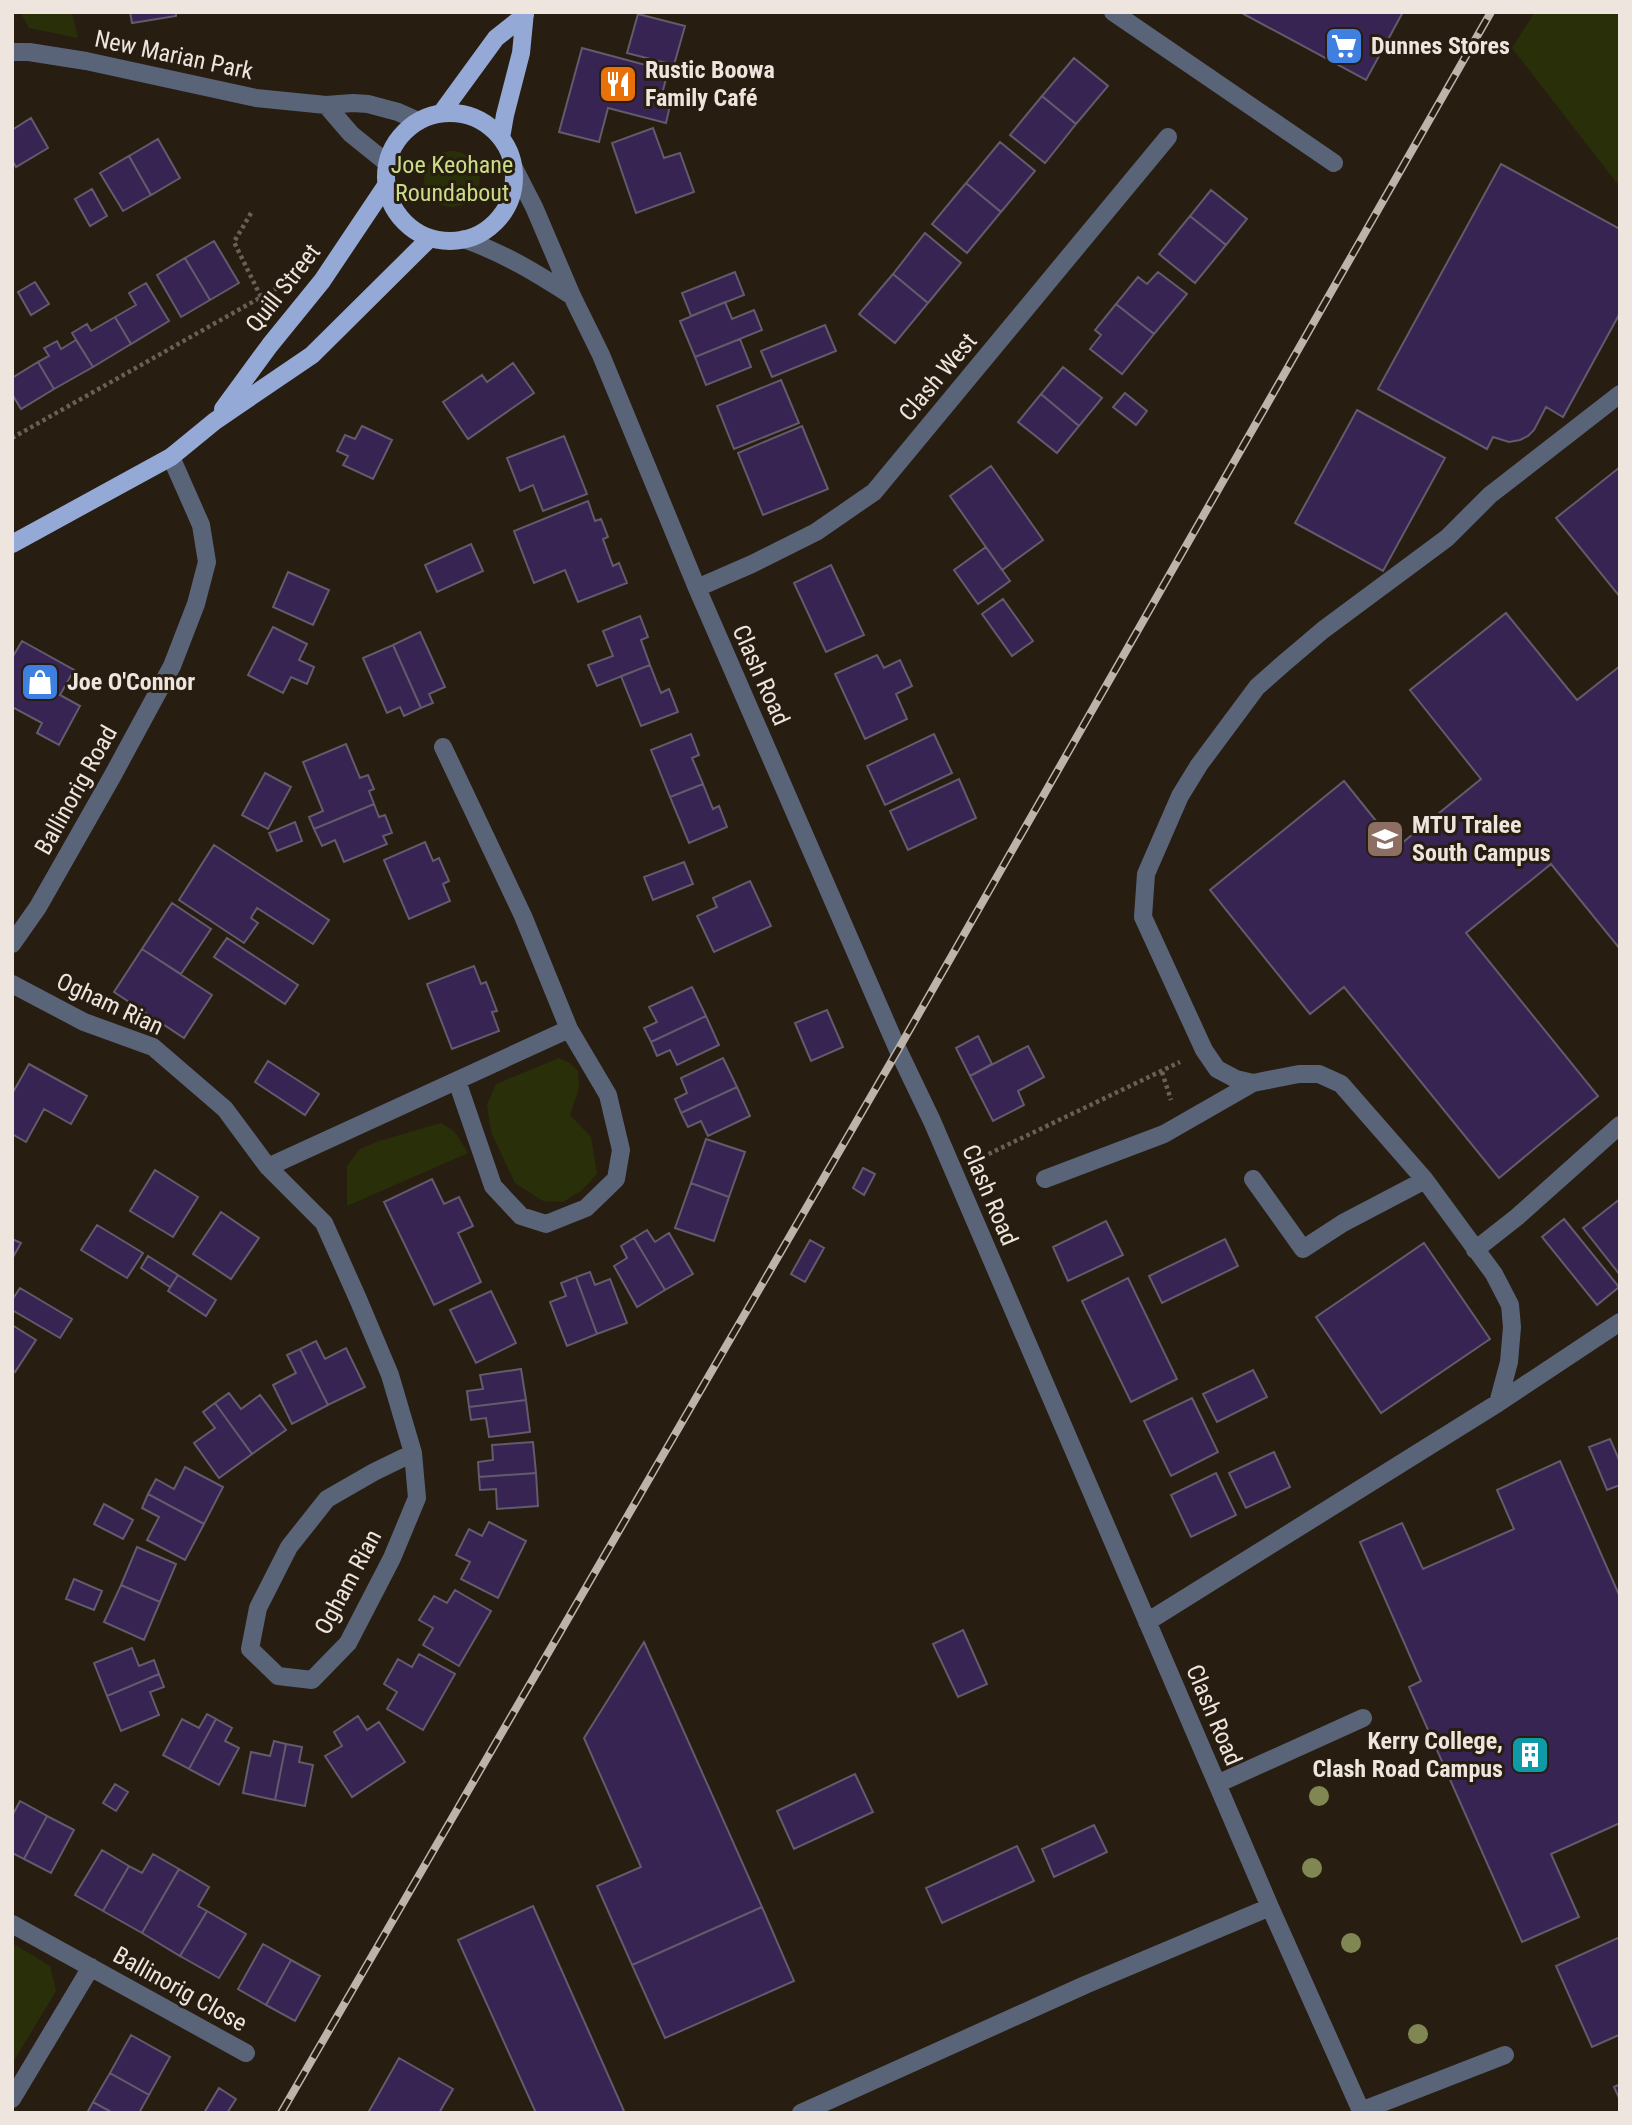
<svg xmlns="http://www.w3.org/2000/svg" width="1632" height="2125" font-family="'Roboto Condensed',sans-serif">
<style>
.green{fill:#293009}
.building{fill:#372452;stroke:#615b6c;stroke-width:2}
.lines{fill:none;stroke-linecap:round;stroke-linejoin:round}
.path{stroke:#6a6055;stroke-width:4.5;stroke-dasharray:3.5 3.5;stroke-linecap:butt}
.minor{stroke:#5a6479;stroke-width:18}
.major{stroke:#95a9d6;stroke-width:18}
.rail-casing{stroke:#bcb3aa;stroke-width:8}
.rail{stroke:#281d11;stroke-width:5;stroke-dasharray:16;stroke-linecap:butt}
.tree{fill:#818752}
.labels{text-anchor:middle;stroke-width:6;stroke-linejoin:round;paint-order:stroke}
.poi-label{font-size:24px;font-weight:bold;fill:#eee6de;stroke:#281d11;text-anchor:start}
.street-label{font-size:24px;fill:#eee6de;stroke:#281d11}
.park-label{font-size:24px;fill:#cadd88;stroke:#281d11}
</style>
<rect width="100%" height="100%" fill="#281d11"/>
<!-- green -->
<path class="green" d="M20 12H72L78 38 29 28Z
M1535 12H1620V187L1512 48Z
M424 179a28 28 0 1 1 56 0a28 28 0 1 1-56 0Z
M559 1058 570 1063 578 1071 579 1088 570 1115 591 1137 597 1174 581 1191 563 1202 543 1201 515 1183 491 1132 487 1105 496 1084Z
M441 1123 454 1131 468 1153 347 1206V1166L360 1149 379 1141Z
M12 1943 50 1966 56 1991 12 2064Z"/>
<!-- building -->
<path class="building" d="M130 12H176V16L132 23Z
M1240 12H1403L1366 80Z
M638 14 685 26 674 65 627 53Z
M582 48 668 71 661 98 671 101 666 123 608 108 599 142 559 132Z
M1074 58 1108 86 1076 124 1042 96Z
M1042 96 1076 124 1045 163 1010 135Z
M31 118 48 148 16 167 12 160V130Z
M653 128 664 158 680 153 694 192 636 213 612 143Z
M158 139 180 178 151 195 129 156Z
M1000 142 1035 171 1001 212 966 183Z
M129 156 151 195 123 211 100 173Z
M1501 164 1620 229V313L1563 417 1546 407 1534 430 1528 436 1520 440 1509 442 1493 437 1487 449 1378 389Z
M966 183 1001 212 967 253 932 224Z
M92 189 107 216 90 226 75 199Z
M1211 190 1247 219 1226 245 1190 216Z
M1190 216 1226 245 1195 283 1159 254Z
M925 233 961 263 928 303 893 274Z
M214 241 239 283 210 300 185 258Z
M185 258 210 300 181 317 157 275Z
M735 272 744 295 691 316 682 293Z
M1158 272 1187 294 1154 334 1116 304 1138 277 1147 284Z
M893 274 928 303 895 343 859 314Z
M35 282 49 304 31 315 18 292Z
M146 283 169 321 131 344 115 317 136 305 129 293Z
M725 302 732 319 754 310 762 330 695 357 680 321Z
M1116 304 1154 334 1122 374 1090 349 1101 335 1095 330Z
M115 317 131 344 93 367 72 333 87 324 91 331Z
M825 325 836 351 772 377 761 351Z
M740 339 751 367 706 385 695 357Z
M76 340 93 367 54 389 38 362 49 356 44 348 57 341 61 349Z
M38 362 54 389 21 409 12 394V378Z
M513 363 534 393 468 439 443 402 482 375 487 382Z
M1063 367 1102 398 1079 426 1041 394Z
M781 380 799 423 734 449 717 406Z
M1125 393 1147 411 1136 425 1113 407Z
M1041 394 1079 426 1057 453 1018 422Z
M1357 410 1445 458 1383 571 1295 523Z
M362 426 392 440 373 479 343 465 348 456 337 451 345 435 355 439Z
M802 426 828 489 763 515 738 453Z
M564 436 587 494 543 511 533 485 520 491 507 458Z
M991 466 1043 540 1002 570 950 496Z
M1620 467V597L1556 518Z
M588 501 595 521 601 519 608 537 603 539 613 566 619 563 627 583 578 602 565 570 534 583 514 531Z
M471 544 483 571 437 592 425 565Z
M986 547 1010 581 978 604 954 570Z
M831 565 864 635 826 652 794 583Z
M288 572 329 590 313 625 273 607Z
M1003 599 1033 641 1012 656 982 614Z
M1506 613 1577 700 1620 666V949L1551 864 1466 933 1598 1096 1499 1178 1344 987 1310 1014 1210 890 1344 781 1397 847 1481 779 1410 690Z
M640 616 648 637 641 640 650 665 597 686 588 665 613 656 603 631Z
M273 627 307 644 299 660 314 667 307 684 291 677 283 693 248 675Z
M420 632 445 687 429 694 433 703 421 708 393 645Z
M22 641 74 670 60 695 80 706 59 745 37 733 42 723 12 707V658Z
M393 645 421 708 404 716 400 707 387 713 363 658Z
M877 655 884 668 900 660 912 686 896 694 907 719 865 739 835 674Z
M650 665 661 693 669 689 678 712 641 726 621 676Z
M691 734 699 755 692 758 703 784 670 797 651 750Z
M934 734 952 773 885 805 867 766Z
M346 744 360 778 368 775 374 789 369 791 374 804 314 829 309 817 323 811 303 762Z
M265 773 291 787 268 829 242 815Z
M959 779 976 818 908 850 890 811Z
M703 784 713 809 719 806 727 827 689 843 670 797Z
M374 804 379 817 385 815 392 833 383 836 387 844 344 862 335 840 322 846 314 829Z
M295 822 302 841 277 851 269 833Z
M425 842 433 861 439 858 449 881 443 884 450 901 409 919 384 860Z
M214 845 329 920 313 944 257 908 251 918 258 923 244 943 179 900Z
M684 862 693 884 653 900 644 877Z
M750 881 771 926 714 952 697 916 717 907 713 898Z
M172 903 211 929 181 974 142 949Z
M227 938 298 985 285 1004 214 957Z
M142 949 212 995 184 1038 114 992Z
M474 966 481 984 486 982 497 1011 492 1012 499 1031 452 1049 427 984Z
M692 987 706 1016 651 1042 644 1028 657 1022 649 1007Z
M827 1010 843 1047 811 1061 795 1023Z
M706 1016 719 1045 677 1065 670 1050 657 1056 651 1042Z
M978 1036 992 1064 970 1076 956 1048Z
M1028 1046 1044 1077 1018 1091 1024 1105 993 1121 970 1076Z
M723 1058 737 1087 681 1113 675 1099 687 1093 681 1078Z
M268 1061 319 1094 305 1115 255 1082Z
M29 1064 87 1096 71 1124 44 1109 26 1142 12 1134V1094Z
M737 1087 750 1116 708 1136 701 1121 688 1127 681 1113Z
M706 1139 745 1152 729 1197 691 1183Z
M863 1168 875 1174 864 1195 853 1188Z
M155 1170 198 1197 173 1237 130 1211Z
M432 1179 444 1204 459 1197 473 1226 458 1233 481 1282 434 1305 384 1202Z
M691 1183 729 1197 714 1241 675 1228Z
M1620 1199V1275L1583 1228Z
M221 1212 259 1238 231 1279 193 1254Z
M1564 1219 1619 1287 1597 1305 1542 1237Z
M1106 1221 1123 1255 1068 1281 1053 1247Z
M97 1225 143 1253 127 1278 81 1250Z
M647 1230 655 1242 669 1233 693 1274 665 1290 634 1238Z
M634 1238 665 1290 637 1307 614 1266 627 1258 621 1246Z
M12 1239 21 1243 12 1259Z
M1225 1239 1238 1266 1162 1303 1149 1276Z
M810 1240 824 1248 805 1282 791 1274Z
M1424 1243 1490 1339 1381 1413 1316 1317Z
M148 1256 178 1275 170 1287 141 1268Z
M590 1272 595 1285 610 1279 627 1323 597 1334 576 1277Z
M178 1275 216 1300 206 1316 168 1291Z
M576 1277 597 1334 567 1346 550 1302 566 1296 561 1283Z
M1128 1278 1177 1379 1131 1402 1082 1301Z
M20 1288 72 1319 60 1338 12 1310V1300Z
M491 1291 516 1343 476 1363 450 1310Z
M12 1325 36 1340 15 1372 12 1370Z
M316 1341 325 1359 346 1348 365 1387 328 1405 300 1349Z
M300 1349 328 1405 292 1424 273 1385 296 1373 287 1355Z
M521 1369 526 1400 469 1407 467 1391 483 1389 480 1375Z
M1253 1370 1267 1397 1217 1422 1203 1394Z
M229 1393 241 1409 260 1395 286 1430 252 1454 215 1403Z
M1192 1398 1218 1452 1171 1476 1144 1421Z
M526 1400 530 1432 489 1437 486 1418 471 1420 469 1407Z
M215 1403 252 1454 219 1478 194 1443 215 1428 203 1412Z
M1610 1439 1620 1462V1485L1607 1490 1589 1447Z
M533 1442 536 1473 479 1477 478 1462 493 1460 492 1445Z
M1274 1452 1290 1487 1246 1508 1229 1473Z
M1560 1461 1620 1597V1823L1551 1854 1579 1917 1522 1942 1409 1687 1421 1681 1360 1542 1402 1523 1423 1569 1514 1529 1497 1490Z
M185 1467 223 1487 204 1524 148 1494 156 1479 174 1489Z
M536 1473 538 1506 497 1509 496 1489 480 1490 479 1477Z
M1216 1473 1236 1515 1191 1537 1171 1495Z
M148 1494 204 1524 185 1560 147 1540 159 1517 142 1508Z
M104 1504 133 1520 123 1539 94 1524Z
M489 1522 526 1541 498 1598 461 1579 470 1562 456 1555 469 1529 482 1536Z
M137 1547 176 1564 160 1602 121 1585Z
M74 1579 102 1591 94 1610 66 1599Z
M121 1585 160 1602 144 1640 104 1622Z
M455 1590 491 1611 459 1666 423 1645 433 1628 419 1620 434 1596 447 1603Z
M963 1630 987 1684 958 1697 933 1644Z
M644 1642 762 1907 632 1965 597 1886 641 1867 584 1738Z
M132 1648 139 1666 154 1660 159 1674 107 1696 94 1663Z
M419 1654 455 1674 423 1730 387 1709 397 1692 384 1684 398 1659 412 1667Z
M159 1674 164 1687 150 1692 159 1715 121 1731 107 1696Z
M207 1714 216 1719 189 1769 163 1755 182 1719 199 1728Z
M358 1716 367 1730 379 1722 405 1762 352 1797 325 1756 342 1746 334 1732Z
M216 1719 232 1728 225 1741 239 1748 219 1785 189 1769Z
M274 1741 286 1744 275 1800 243 1793 251 1752 270 1756Z
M286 1744 302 1747 299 1762 313 1765 305 1806 275 1800Z
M855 1774 873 1812 794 1849 777 1811Z
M115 1784 128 1792 116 1811 103 1803Z
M20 1801 47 1816 24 1859 12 1853V1816Z
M47 1816 74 1830 51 1873 24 1859Z
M1094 1825 1107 1852 1054 1877 1042 1849Z
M1017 1846 1034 1881 942 1923 926 1888Z
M102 1850 129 1866 103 1911 75 1895Z
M153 1854 179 1869 142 1933 103 1911 129 1866 142 1873Z
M179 1869 209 1887 198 1906 207 1911 180 1956 142 1933Z
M533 1906 624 2111 620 2113H536L458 1940Z
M762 1907 794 1981 665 2038 632 1965Z
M207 1911 246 1934 219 1978 180 1956Z
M1620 1937V2036L1619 2035 1592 2047 1556 1966Z
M263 1944 291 1960 266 2005 238 1989Z
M291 1960 320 1976 295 2021 266 2005Z
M131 2035 170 2057 149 2095 110 2073Z
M399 2058 453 2089 439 2113H368Z
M110 2073 149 2095 139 2113H113L93 2102Z
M1620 2084V2100L1614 2087Z
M219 2088 236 2099 227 2113H204Z
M93 2102 113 2113H87Z"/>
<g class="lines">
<!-- path -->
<path class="path" d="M251 213 234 242 261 297
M12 438 279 287
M1162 1072 1171 1100
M976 1160 1180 1062"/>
<!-- minor -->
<path class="minor" d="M1113 12 1334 163
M12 52H29L86 61 256 98 326 105 353 103 368 104 398 112 418 121
M326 105 351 134 387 163
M513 166 534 207 572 296 601 355 697 588 898 1050 932 1121 1270 1907 1362 2113
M464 239C505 254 535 272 572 296
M697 588 752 564 816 532 874 492 1168 137
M12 944 38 907 113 775 172 666 196 604 207 562 201 525 171 457
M12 984 84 1022 153 1047 225 1109 268 1167 324 1223 358 1299 390 1375 413 1453 417 1498 392 1558 348 1643 312 1680 278 1676 250 1649 258 1608 289 1547 327 1499 374 1472 413 1453
M457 1081 493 1186 521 1216 546 1224 586 1208 616 1179 621 1150 608 1095 569 1029
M268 1167 569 1029 523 916 443 747
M1045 1179 1164 1134 1253 1083
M1253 1179 1303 1249 1343 1223 1425 1180
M1475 1250 1517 1217 1620 1125
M1498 1403 1509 1362 1512 1327 1510 1305 1494 1274 1425 1180 1341 1084 1319 1074H1299L1253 1083 1236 1079 1217 1069 1204 1050 1143 917 1146 874 1180 796 1199 765 1257 687 1283 664 1323 630 1447 538 1490 495 1620 394
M1147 1622 1498 1403 1620 1322
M1217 1784 1363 1718
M12 1924 246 2053
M12 2099 91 1967
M1361 2111 1505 2055
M801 2113 1085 1985 1270 1907"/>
<!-- major -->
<path class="major" d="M442 112 496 38 525 15
M386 177a64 64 0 1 1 128 0a64 64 0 1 1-128 0Z
M501 138 505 115 521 53 525 12
M223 409 270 345 322 281 387 184
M12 544 171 457 215 421 312 355 430 238"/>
<defs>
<path id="rail" d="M281 2113 898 1050 1491 12"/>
</defs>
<!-- rail casing -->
<use href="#rail" class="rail-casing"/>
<!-- rail -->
<use href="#rail" class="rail"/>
</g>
<!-- trees -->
<g class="tree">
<circle cx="1319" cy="1796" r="10"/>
<circle cx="1312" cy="1868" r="10"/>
<circle cx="1351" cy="1943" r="10"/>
<circle cx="1418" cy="2034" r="10"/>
</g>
<!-- icons -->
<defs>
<symbol id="supermarket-square" viewBox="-11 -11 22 22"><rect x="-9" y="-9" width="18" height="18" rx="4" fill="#3f7fe0" stroke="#281d11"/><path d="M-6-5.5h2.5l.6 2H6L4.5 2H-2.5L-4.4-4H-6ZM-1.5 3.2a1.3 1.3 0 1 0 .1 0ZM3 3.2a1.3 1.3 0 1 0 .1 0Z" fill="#fff"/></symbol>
<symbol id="restaurant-square" viewBox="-11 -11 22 22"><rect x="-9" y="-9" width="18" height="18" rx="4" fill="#e8710a" stroke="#281d11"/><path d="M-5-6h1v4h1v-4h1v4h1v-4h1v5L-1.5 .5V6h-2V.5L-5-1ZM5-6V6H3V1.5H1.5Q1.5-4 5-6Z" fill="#fff"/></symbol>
<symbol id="shop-square" viewBox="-11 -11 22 22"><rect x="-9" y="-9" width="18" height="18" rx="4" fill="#3f7fe0" stroke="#281d11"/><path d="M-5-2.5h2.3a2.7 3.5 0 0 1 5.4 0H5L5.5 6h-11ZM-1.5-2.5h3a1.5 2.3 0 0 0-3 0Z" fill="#fff"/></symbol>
<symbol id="university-square" viewBox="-11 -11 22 22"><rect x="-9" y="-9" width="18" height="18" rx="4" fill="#8d6e63" stroke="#281d11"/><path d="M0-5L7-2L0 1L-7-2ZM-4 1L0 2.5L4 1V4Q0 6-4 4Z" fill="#fff"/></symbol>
<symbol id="building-square" viewBox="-11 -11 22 22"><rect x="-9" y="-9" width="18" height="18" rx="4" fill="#0f9aa8" stroke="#281d11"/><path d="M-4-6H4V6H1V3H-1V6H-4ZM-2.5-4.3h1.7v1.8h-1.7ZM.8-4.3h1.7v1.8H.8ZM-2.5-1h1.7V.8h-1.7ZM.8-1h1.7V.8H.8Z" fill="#fff"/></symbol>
</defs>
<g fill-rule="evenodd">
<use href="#supermarket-square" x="1322" y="24" width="44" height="44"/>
<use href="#restaurant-square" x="596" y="62" width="44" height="44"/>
<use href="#shop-square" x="18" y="660" width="44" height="44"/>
<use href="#university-square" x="1363" y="817" width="44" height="44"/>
<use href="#building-square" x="1508" y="1733" width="44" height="44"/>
</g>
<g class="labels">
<!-- poi labels -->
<g class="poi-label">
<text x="1371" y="54">Dunnes Stores</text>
<text x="645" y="78">Rustic Boowa<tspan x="645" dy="28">Family Café</tspan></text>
<text x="67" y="690">Joe O'Connor</text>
<text x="1412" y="833">MTU Tralee<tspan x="1412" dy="28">South Campus</tspan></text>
<text x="1503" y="1749" text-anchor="end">Kerry College,<tspan x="1503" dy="28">Clash Road Campus</tspan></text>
</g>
<!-- street labels -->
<g class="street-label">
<text transform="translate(174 55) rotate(12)" y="8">New Marian Park</text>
<text transform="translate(283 288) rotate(-52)" y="8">Quill Street</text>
<text transform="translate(938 377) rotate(-50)" y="8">Clash West</text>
<text transform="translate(761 675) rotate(66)" y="8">Clash Road</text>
<text transform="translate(76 790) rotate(-61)" y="8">Ballinorig Road</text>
<text transform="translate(110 1004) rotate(25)" y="8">Ogham Rian</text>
<text transform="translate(990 1195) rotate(67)" y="8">Clash Road</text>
<text transform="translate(348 1582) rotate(-62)" y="8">Ogham Rian</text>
<text transform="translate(1214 1715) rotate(67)" y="8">Clash Road</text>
<text transform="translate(180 1989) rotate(29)" y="8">Ballinorig Close</text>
</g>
<!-- park labels -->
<g class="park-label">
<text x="452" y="173">Joe Keohane<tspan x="452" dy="28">Roundabout</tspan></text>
</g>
</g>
<!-- border -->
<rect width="1632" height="2125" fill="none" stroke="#eee6de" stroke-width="28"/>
</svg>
